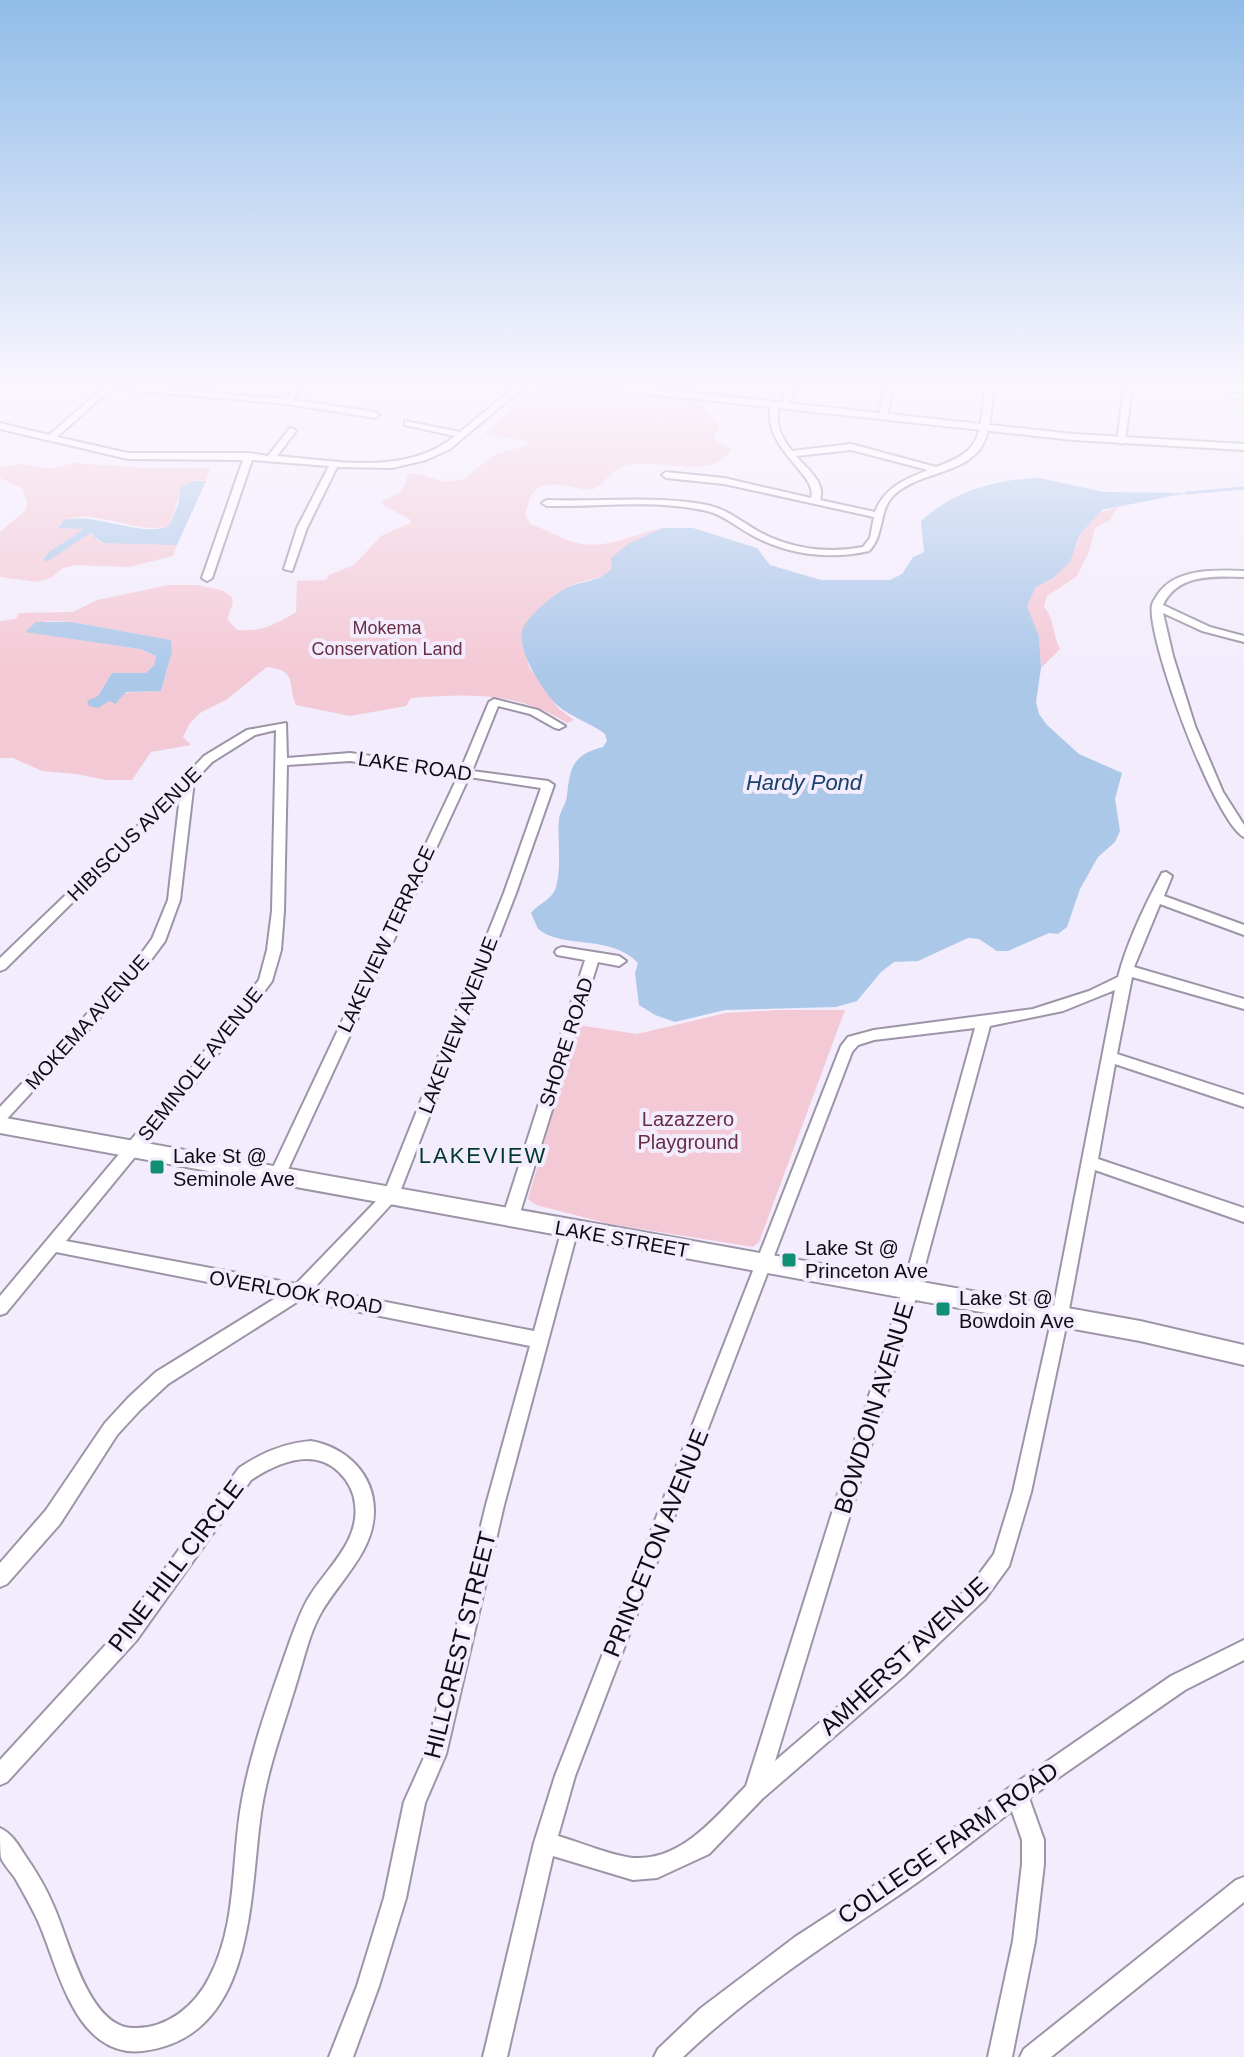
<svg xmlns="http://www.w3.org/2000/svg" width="1244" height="2057" font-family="Arial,sans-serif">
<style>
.green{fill:#f3c9d5;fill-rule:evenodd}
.water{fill:#acc8e9}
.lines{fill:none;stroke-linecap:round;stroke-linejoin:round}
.stream{stroke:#acc8e9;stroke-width:3}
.street-casing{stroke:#9d95a7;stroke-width:4}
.secondary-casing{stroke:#9d95a7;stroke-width:4}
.street{fill:#fff;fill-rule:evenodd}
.secondary{fill:#fff;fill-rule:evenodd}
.poi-dot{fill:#118f75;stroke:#f3ecfc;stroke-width:3}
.labels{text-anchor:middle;stroke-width:8;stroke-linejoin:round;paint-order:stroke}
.far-park-label{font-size:18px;fill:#682f44;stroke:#f3ecfc}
.street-label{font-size:20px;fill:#0e0b12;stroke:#f3ecfc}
.park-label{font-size:20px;fill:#682f44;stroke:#f3ecfc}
.poi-label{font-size:20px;fill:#0e0b12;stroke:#f3ecfc;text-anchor:start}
.water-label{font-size:22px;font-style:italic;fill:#19416b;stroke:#f3ecfc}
.neighbourhood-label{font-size:22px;letter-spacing:2px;fill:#00382b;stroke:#f3ecfc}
.near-street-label{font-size:24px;fill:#0e0b12;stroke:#f3ecfc}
</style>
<rect width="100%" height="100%" fill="#f3ecfc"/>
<!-- green -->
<path class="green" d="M536 387H586L675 396 652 438 674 401C684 397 696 398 705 404L706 411 720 427 714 435 716 441 732 449C711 483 653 456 624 466 612 470 605 483 594 489 576 492 546 474 532 494 529 499 528 507 525 513L530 524C547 529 562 540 577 543 608 550 633 534 662 528L644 536 607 575 573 584 525 650 529 667 558 708 574 720 567 723C517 691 468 694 411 698L406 706 350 716 296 705C287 684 298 670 267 667L226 700 200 713 190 723 183 737 191 745 151 752 132 780H106L77 774 42 771 13 758H0V621L16 619 19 613 73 612 97 600 169 585H197L221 590 231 596 233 603 227 619 237 630C261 632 275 625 296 612L297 581 326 580 329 575 354 565 381 536 410 523 411 520 380 503C395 492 404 497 408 474H419L444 482 462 480 494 455 526 445 527 441 484 434ZM47 621 72 622 171 640 169 664 161 691 122 693 114 704 109 701 102 703 98 696 112 673H146L154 665 156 656 140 649 25 631Z
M73 463 146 468H210L206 481 199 480 179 496 169 526C137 537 82 500 58 526L85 529 60 544 58 554 92 532 97 540 104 543H170L177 545 173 556 129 567 76 565 63 568 52 577 37 582 0 577V532L26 510 27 502 22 488 0 478V468L20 464 50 469Z
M1118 507 1110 520 1095 528 1089 552 1076 577 1047 596 1044 606C1057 625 1051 631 1060 649L1041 668 1039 636 1027 606 1036 587 1052 579 1077 546 1080 534 1098 513Z
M778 1010H845L759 1242 753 1247 610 1224 536 1205 528 1199 578 1025 637 1034 726 1013Z"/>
<!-- water -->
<path class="water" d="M1040 478 1104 492 1187 493 1102 510 1080 534 1070 562 1052 579 1036 587 1027 606 1039 636 1041 668 1036 702 1039 714 1047 725 1079 754 1122 773 1115 799 1120 831 1115 842 1098 857 1080 889 1067 927 1058 934 1049 933 1008 951H997L979 939 968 938 918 961 894 962 881 972 857 1001 836 1007 725 1010 675 1022 655 1015 639 1005 635 973 638 963C611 934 561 949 538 929L531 913C539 903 552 900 556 887 562 865 557 841 559 819 560 811 566 804 567 796 570 766 573 755 603 747L607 741 605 734C591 723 570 717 557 705 543 691 515 649 523 628 530 614 550 598 563 590 580 579 599 584 612 568L611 558 628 544 662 528H693L757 548 770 565 821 580H890L902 574 913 557 924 552 921 521C953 491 996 479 1040 478Z
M194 481H206L177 545 104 543 94 537 92 532 47 562 43 559 50 551 84 529 58 528 64 520C100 512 138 538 169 526L179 502 180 487Z
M36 622H72L171 640 172 652 161 691 126 692 115 704 109 701 98 708 89 706 87 701 98 696 112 673H146L154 665 156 656 140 649 25 632Z"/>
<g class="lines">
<!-- stream -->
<path class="stream" d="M1187 493 1244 488"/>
<defs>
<path id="street" d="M104 387H141L286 399 293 387H301L293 400 375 412 379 415 375 418 288 404 117 389 113 387 57 437 128 453H249L268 456 289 429 292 428 296 431 277 456C336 461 406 476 455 436L405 425V421L460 432 515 387H524L450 449 426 460 392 468 337 467 307 528 292 571 284 569 297 528 329 466 252 460 212 578 207 581 202 578 243 460 128 459 0 429V423L49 435Z
M787 387H795L789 405 785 407 781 405Z
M885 387H893L887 416 883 419 879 416Z
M986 387H994C992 403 991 421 986 437 974 475 920 470 894 495 878 510 885 535 869 551 830 560 786 555 750 534 735 526 724 515 707 511 655 499 600 507 547 506L542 503 547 500C600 502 654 495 707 505 726 509 739 520 756 530 788 549 827 554 863 547L870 538 874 517 724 484 666 478 662 475 666 472 724 478 811 498C819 474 761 450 771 404L775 402 779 404C775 423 780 436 792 451L851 444 936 467C986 450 978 433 986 387ZM851 450 928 470C905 479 884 488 875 512L820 500C826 482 807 469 796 456Z
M1124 387H1132L1125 441 1121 444 1117 441Z
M1233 393 1244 395V399L1233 397Z
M1244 571V577C1214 576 1177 574 1163 605L1210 627 1244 636V642L1202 631 1163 613 1173 656 1195 726 1223 792 1244 825V837C1215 823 1146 637 1152 605 1153 601 1156 597 1158 594 1176 568 1216 570 1244 571Z
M494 699 538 710 565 726 559 729 555 728 530 714 498 706 472 771 548 781 554 785 516 893 398 1197 314 1288 534 1331 562 1229 564 1224 570 1222 576 1224 578 1229 504 1505 446 1754 425 1803 406 1898 379 1986 353 2057H329L357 1986 384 1898 404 1802 426 1753 486 1505 530 1346 300 1300 168 1384 140 1410 117 1435 60 1524 7 1584 0 1587V1563L46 1510 105 1423 128 1398 156 1372 279 1296 56 1252 6 1313 0 1315V1296L193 1066 259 980 267 950 272 911 276 730 255 735 212 762 194 781 180 900 165 941 142 972 5 1121 0 1123V1107L132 966 152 939 168 900 180 796 5 969 0 971V958L148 816 204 756 247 730 286 723 287 758 350 753 461 769 489 702ZM350 761 458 776 269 1176 272 1180 277 1182 282 1180 285 1176 469 777 541 788 504 893 384 1193 296 1284 66 1241 203 1074 272 981 281 950 284 911 287 765Z
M1166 872 1172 876 1164 896 1244 925V935L1160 904 1134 967 1244 999V1009L1132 977 1117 1054 1244 1095V1107L1115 1064 1098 1159 1244 1208V1222L1095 1170 1065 1331 1031 1492 1009 1566 985 1599 904 1676 762 1799 709 1854 657 1878 633 1880 553 1856 507 2057H483L534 1843 555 1776 841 1046 848 1037 874 1030 1033 1009 1089 991 1118 977C1127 942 1145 905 1162 873ZM1115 990 1049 1331 1013 1492 994 1554 971 1585 890 1662 775 1761 918 1291 990 1026 1063 1011ZM975 1028 902 1291 746 1786C716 1816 683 1860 635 1858 615 1857 579 1842 558 1836L575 1776 852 1052 858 1045 874 1040Z
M562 947 619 956 626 961 619 966 598 962 518 1219 516 1224 510 1226 504 1224 502 1219 585 960 557 955 555 952 557 949Z
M311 1441C345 1447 374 1473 374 1511 374 1551 341 1579 322 1611 308 1635 303 1664 294 1691 282 1731 267 1771 261 1813 249 1897 256 2038 142 2051 109 2055 86 2032 72 2005 57 1978 50 1948 38 1921 31 1906 23 1892 15 1878 11 1872 4 1865 1 1858 0 1850 0 1837 0 1828 11 1833 18 1844 24 1854 36 1871 46 1888 54 1907 69 1940 88 2026 132 2028 166 2030 195 2006 209 1978 238 1924 231 1858 242 1800 252 1745 273 1690 291 1638 297 1623 302 1607 311 1594 329 1566 360 1540 355 1504 354 1492 348 1481 339 1472 313 1447 277 1463 251 1480L136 1641 7 1782 0 1785V1760L122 1627 239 1468C261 1453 284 1443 311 1441Z
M1244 1640V1660L1185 1690 1029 1798 1044 1840V1864L1035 1941 1012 2057H988L1013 1941 1022 1864V1840L1012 1811C975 1839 938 1869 899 1895 824 1946 749 1994 683 2057H654L658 2049 701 2008 795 1937 886 1878 1010 1787 1171 1676Z
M1244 1877V1902L1051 2057H1020L1024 2049 1236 1880Z"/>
<path id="secondary" d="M608 387H639L1073 434 1244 444V450L1073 440 613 390Z
M0 1117 1140 1321 1244 1345V1365L1140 1341 0 1133Z"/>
</defs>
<!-- street casing -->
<use href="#street" class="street-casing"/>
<!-- secondary casing -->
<use href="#secondary" class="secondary-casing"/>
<!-- street -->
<use href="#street" class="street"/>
<!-- secondary -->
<use href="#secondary" class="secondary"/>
</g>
<!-- sky -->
<linearGradient id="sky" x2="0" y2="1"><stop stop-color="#90bce8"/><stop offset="0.57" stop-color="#faf6fe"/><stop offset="1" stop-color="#faf6fe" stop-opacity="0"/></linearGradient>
<rect width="1244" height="675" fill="url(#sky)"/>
<!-- markers -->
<g class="poi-dot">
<rect x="149" y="1159" width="16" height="16" rx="4"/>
<rect x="781" y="1252" width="16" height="16" rx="4"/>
<rect x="935" y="1301" width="16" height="16" rx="4"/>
</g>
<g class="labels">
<!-- far-park labels -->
<g class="far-park-label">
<text x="387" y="634">Mokema<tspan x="387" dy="21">Conservation Land</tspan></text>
</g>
<!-- street labels -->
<g class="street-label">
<text transform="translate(415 766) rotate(8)" y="7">LAKE ROAD</text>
<text transform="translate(134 834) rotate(-45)" y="7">HIBISCUS AVENUE</text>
<text transform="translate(386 939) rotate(-65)" y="7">LAKEVIEW TERRACE</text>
<text transform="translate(87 1022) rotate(-48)" y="7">MOKEMA AVENUE</text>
<text transform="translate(458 1025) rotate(-69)" y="7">LAKEVIEW AVENUE</text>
<text transform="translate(566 1042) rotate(-72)" y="7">SHORE ROAD</text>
<text transform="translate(200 1064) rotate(-52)" y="7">SEMINOLE AVENUE</text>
<text transform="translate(622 1239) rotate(10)" y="7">LAKE STREET</text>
<text transform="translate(296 1292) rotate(10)" y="7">OVERLOOK ROAD</text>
</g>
<!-- park labels -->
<g class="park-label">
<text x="688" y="1126">Lazazzero<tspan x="688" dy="23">Playground</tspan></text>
</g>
<!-- poi labels -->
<g class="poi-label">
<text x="173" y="1163">Lake St @<tspan x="173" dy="23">Seminole Ave</tspan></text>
<text x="805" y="1255">Lake St @<tspan x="805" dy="23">Princeton Ave</tspan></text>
<text x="959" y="1305">Lake St @<tspan x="959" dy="23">Bowdoin Ave</tspan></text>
</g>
<!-- water labels -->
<g class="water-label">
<text x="804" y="790">Hardy Pond</text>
</g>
<!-- neighbourhood labels -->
<g class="neighbourhood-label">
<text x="483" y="1163">LAKEVIEW</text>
</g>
<!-- near-street labels -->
<g class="near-street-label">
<text transform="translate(874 1408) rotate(-73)" y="8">BOWDOIN AVENUE</text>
<text transform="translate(656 1543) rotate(-68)" y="8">PRINCETON AVENUE</text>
<text transform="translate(176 1566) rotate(-53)" y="8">PINE HILL CIRCLE</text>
<text transform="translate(460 1645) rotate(-76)" y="8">HILLCREST STREET</text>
<text transform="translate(904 1656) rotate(-43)" y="8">AMHERST AVENUE</text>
<text transform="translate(948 1843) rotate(-35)" y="8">COLLEGE FARM ROAD</text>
</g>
</g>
</svg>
